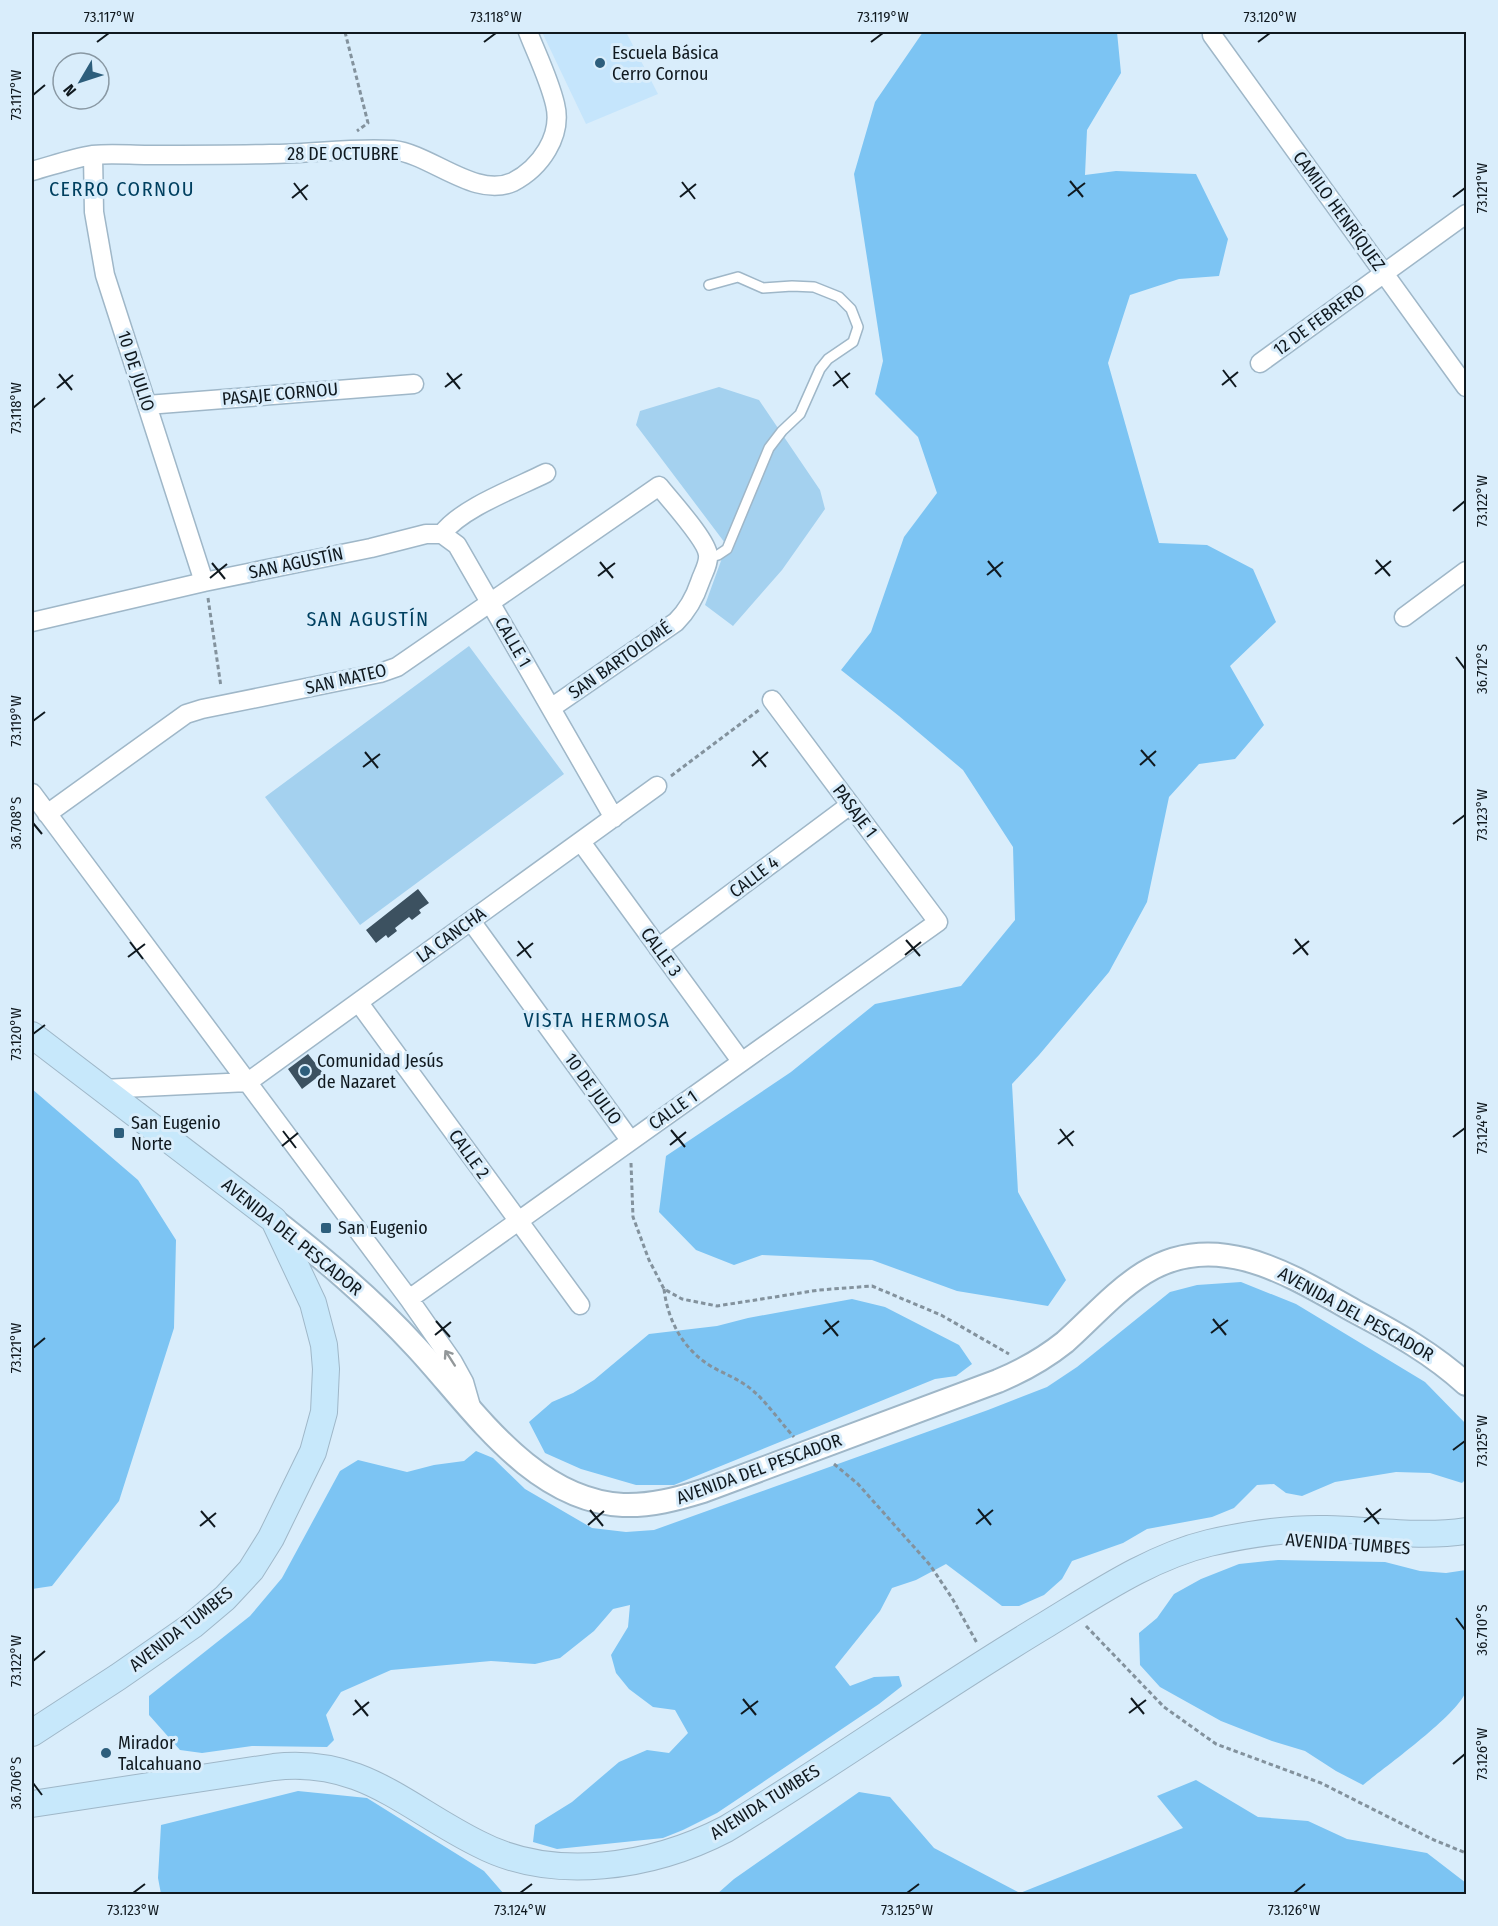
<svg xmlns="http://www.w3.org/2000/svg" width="1498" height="1926" font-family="'Fira Sans Condensed',sans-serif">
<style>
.built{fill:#c5e5fc}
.green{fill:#a4d1ef}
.forest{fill:#7cc4f3}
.building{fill:#3c5160}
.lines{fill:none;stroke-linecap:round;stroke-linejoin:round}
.service-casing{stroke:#9fb7c8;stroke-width:12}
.minor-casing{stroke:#9fb7c8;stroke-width:21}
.tertiary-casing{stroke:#9fb7c8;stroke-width:26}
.secondary-casing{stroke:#9fb7c8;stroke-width:28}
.path{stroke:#83929d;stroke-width:3;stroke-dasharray:4.5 3;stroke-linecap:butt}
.service{stroke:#fff;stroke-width:9}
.minor{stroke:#fff;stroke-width:18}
.tertiary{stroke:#fff;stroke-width:22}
.secondary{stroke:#c7e8fb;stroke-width:26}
.oneway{stroke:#93989a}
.ticks{fill:none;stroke:#10191f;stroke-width:2}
.poi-dot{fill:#2d5e7c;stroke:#d9edfb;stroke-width:2}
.labels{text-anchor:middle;stroke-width:6;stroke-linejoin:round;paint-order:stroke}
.poi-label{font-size:18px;fill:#10191f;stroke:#d9edfb;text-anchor:start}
.street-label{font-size:18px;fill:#10191f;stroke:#d9edfb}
.neighbourhood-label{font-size:20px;letter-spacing:1.5px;fill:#004060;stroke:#d9edfb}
.neatline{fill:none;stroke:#10191f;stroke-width:2}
.ticks-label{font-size:15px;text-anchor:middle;fill:#10191f}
</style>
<rect width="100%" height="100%" fill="#d9edfb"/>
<!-- built -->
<path class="built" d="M542 32H626L658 94 586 124Z"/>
<!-- green -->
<path class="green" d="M719 387 759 400 820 490 825 509 782 570 733 626 705 605 722 558 725 543 636 425 640 411Z
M469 646 564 774 360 925 265 797Z"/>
<!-- forest -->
<path class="forest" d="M923 32H1117L1121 73 1087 130 1085 175 1116 171 1196 174 1228 239 1219 276 1179 279 1130 295 1108 363 1159 543 1207 545 1253 569 1276 622 1230 666 1264 725 1235 759 1199 764 1169 797 1147 902 1109 972 1039 1055 1012 1084 1018 1192 1066 1280 1048 1306 957 1291 872 1260 762 1255 734 1265 696 1250 659 1212 666 1156 791 1072 875 1004 961 986 1015 920 1013 847 963 770 899 716 841 670 871 632 904 537 937 493 918 437 875 394 883 361 854 174 875 102Z
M32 1089 138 1180 176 1240 174 1328 119 1501 52 1586 32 1589Z
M1241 1282 1296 1304 1425 1382 1466 1424V1479L1462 1483 1430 1473 1396 1472 1335 1482 1302 1496 1286 1493 1274 1484 1257 1485 1234 1508 1212 1517 1147 1529 1123 1543 1072 1561 1062 1579 1044 1595 1019 1606H1002L946 1564 916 1580 892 1588 880 1611 835 1667 850 1686 874 1677 899 1676 902 1686 879 1704 717 1813 683 1830 663 1838 557 1849 533 1842 535 1825 572 1802 619 1762 647 1750 669 1753 688 1733 675 1710 653 1707 629 1689 616 1673 611 1655 628 1627 630 1605 613 1609 594 1631 560 1658 535 1664 491 1661 391 1670 341 1692 326 1715 334 1740 327 1747 252 1746 202 1753 180 1750 149 1715V1696L250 1616 282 1578 340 1471 358 1460 407 1472 434 1465 464 1461 476 1451 493 1458 525 1489 592 1528 626 1532 654 1530 988 1410 1047 1387 1077 1367 1170 1292 1197 1285Z
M852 1299 885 1307 959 1345 972 1364 956 1376 935 1379 674 1485H636L581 1469 545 1453 529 1422 552 1402 573 1393 594 1380 649 1334 717 1326 748 1318Z
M1278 1560 1385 1562 1420 1571 1446 1573 1466 1570V1691C1459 1714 1385 1767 1363 1785L1336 1771 1305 1751 1272 1741 1221 1721 1160 1687 1140 1665 1139 1633 1157 1618 1174 1594 1201 1579 1239 1564Z
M1196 1780 1258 1817 1308 1821 1347 1839 1427 1853 1466 1883V1894H717L734 1879 859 1792 890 1797 934 1848 1020 1893 1183 1828 1157 1796Z
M298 1791 367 1798 484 1871 504 1894H161L158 1878 161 1825Z"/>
<!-- building -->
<path class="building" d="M418 889 429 903 419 910 421 913 412 920 409 917 395 928 397 931 388 938 386 935 376 943 366 930Z
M308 1054 323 1073 302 1089 288 1069Z"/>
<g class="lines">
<defs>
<path id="service" d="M708 558 718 555 727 549 769 448 782 431 800 414 820 369 828 359 853 342 858 327 851 309 839 297 814 287 792 286 763 288 738 277 709 285"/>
<path id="minor" d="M1212 35 1466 387
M93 155 94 212 105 275 204 582
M32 171C51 166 73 158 93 155 111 153 130 155 148 155 189 155 229 155 270 154 311 154 353 147 393 150 431 154 475 199 513 182 540 168 563 136 555 104 549 79 537 55 528 32
M1260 363 1466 214
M147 405 414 384
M442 534C461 508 516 488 546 473
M1404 617 1466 571
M32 622 204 582 371 548 426 534H442L457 545 614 818
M32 793 409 1299 453 1362 464 1382 472 1410
M47 814 186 714 202 709 380 673 397 667 659 486C669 499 707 540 708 555 709 564 703 573 700 582 695 597 688 610 676 622L551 708
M581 842 741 1061
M471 921 630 1140
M658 948 850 805
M359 1003 580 1305
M102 1089 248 1082 657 786
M409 1299 938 922 772 700"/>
<path id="tertiary" d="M274 1220C324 1259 372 1299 416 1347 472 1407 531 1500 623 1505 651 1506 677 1499 703 1491L998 1381C1022 1371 1045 1358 1065 1342 1091 1319 1114 1292 1144 1273 1217 1227 1292 1276 1356 1312 1396 1333 1433 1354 1466 1384"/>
<path id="secondary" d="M32 1035 274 1220 313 1303 324 1345 326 1369 324 1412 313 1452 271 1538 251 1570 225 1598 193 1625 118 1677 32 1733
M32 1804 274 1767C362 1757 406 1808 479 1844 554 1883 653 1867 726 1829 835 1763 938 1689 1047 1624 1098 1593 1151 1557 1209 1543 1248 1534 1286 1528 1326 1529 1373 1530 1420 1538 1466 1531"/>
</defs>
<!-- service casing -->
<use href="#service" class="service-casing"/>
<!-- minor casing -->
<use href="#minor" class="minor-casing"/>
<!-- tertiary casing -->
<use href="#tertiary" class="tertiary-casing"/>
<!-- secondary casing -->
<use href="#secondary" class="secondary-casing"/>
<!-- path -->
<path class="path" d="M345 32 368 123 357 131
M208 598 221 687
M671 776 759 710
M631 1163 633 1217 649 1260 664 1289 682 1299 717 1306 819 1290 872 1286 941 1315 1009 1354
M664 1289C668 1322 684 1351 714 1368 727 1375 740 1380 751 1389 768 1403 779 1421 794 1437
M834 1464 858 1484 930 1565 952 1598 977 1643
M1086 1626 1164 1707 1216 1744 1321 1783 1434 1840 1466 1853"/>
<!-- service -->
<use href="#service" class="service"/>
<!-- minor -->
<use href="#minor" class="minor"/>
<!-- tertiary -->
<use href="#tertiary" class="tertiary"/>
<!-- secondary -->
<use href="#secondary" class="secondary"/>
</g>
<!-- one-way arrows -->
<defs><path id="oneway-shaft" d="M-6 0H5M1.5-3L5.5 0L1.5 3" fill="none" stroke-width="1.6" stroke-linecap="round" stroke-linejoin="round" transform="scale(1.5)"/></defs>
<use class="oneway" href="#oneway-shaft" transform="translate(450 1358) rotate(-123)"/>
<!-- ticks -->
<path class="ticks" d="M97 42 109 33M484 42 496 33M871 42 883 33M1258 42 1270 33M33 95 45 85M1070 181 1083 197M682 182 695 199M294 183 307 200M1068 196 1085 183M680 197 696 184M1453 197 1465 188M292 198 308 185M1223 370 1236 387M835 371 848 388M447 373 460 389M59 374 72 390M1222 385 1238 372M833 386 850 373M445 387 462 374M57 388 73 375M33 408 45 398M1453 511 1465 501M1376 560 1390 576M988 561 1001 577M600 562 613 578M212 563 225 579M1375 574 1391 561M987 575 1003 562M598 576 615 563M210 578 227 564M1456 657 1465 669M33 721 45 712M1141 750 1155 766M753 751 766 767M365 752 378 768M1140 765 1156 751M752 766 768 752M363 767 380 754M33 823 42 834M1453 824 1465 815M1295 939 1308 955M906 940 920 956M518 941 531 958M130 942 143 959M1293 954 1309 941M905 955 921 942M517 956 533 943M128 957 145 944M33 1034 45 1025M1060 1129 1073 1146M671 1130 685 1147M283 1131 296 1148M1453 1137 1465 1128M1058 1144 1074 1131M670 1145 686 1132M282 1146 298 1133M1213 1319 1226 1335M825 1320 838 1336M436 1321 450 1337M1211 1333 1228 1320M823 1334 839 1321M435 1335 451 1322M33 1348 45 1338M1453 1450 1465 1441M1366 1508 1379 1524M978 1509 991 1525M590 1510 603 1526M201 1511 215 1527M1364 1522 1381 1509M976 1524 993 1510M588 1525 604 1511M200 1526 216 1513M1456 1618 1465 1630M33 1661 45 1651M1131 1698 1144 1714M743 1699 756 1715M355 1700 368 1716M1129 1713 1146 1700M741 1714 758 1701M353 1715 369 1702M1453 1764 1465 1754M33 1783 42 1795M133 1893 145 1884M520 1893 532 1884M907 1893 919 1884M1294 1893 1305 1884"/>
<!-- markers -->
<g class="poi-dot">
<circle cx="600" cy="63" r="6"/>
<circle cx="305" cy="1071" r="6"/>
<rect x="113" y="1127" width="12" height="12" rx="3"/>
<rect x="320" y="1222" width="12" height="12" rx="3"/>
<circle cx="106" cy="1753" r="6"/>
</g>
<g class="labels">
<!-- poi labels -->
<g class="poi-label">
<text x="612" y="59">Escuela Básica<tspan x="612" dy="21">Cerro Cornou</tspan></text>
<text x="317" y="1067">Comunidad Jesús<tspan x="317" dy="21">de Nazaret</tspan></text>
<text x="131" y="1129">San Eugenio<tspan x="131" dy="21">Norte</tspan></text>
<text x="338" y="1234">San Eugenio</text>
<text x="118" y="1749">Mirador<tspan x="118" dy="21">Talcahuano</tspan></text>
</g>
<!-- street labels -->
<g class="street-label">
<text x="343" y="160">28 DE OCTUBRE</text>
<text transform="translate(1339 211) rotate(54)" y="6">CAMILO HENRÍQUEZ</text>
<text transform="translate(1319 320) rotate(-36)" y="6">12 DE FEBRERO</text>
<text transform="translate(136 371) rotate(72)" y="6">10 DE JULIO</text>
<text transform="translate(280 394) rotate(-5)" y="6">PASAJE CORNOU</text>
<text transform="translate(296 563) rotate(-12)" y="6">SAN AGUSTÍN</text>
<text transform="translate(513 642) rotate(60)" y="6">CALLE 1</text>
<text transform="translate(620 660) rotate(-35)" y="6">SAN BARTOLOMÉ</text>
<text transform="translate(346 679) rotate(-13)" y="6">SAN MATEO</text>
<text transform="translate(855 811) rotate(53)" y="6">PASAJE 1</text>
<text transform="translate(754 877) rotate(-37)" y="6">CALLE 4</text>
<text transform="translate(451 935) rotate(-36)" y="6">LA CANCHA</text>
<text transform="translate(661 952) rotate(54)" y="6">CALLE 3</text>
<text transform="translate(593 1089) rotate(54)" y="6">10 DE JULIO</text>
<text transform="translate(673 1110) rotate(-35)" y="6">CALLE 1</text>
<text transform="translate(469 1154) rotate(54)" y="6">CALLE 2</text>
<text transform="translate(292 1237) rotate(39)" y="6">AVENIDA DEL PESCADOR</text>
<text transform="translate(1356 1314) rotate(29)" y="6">AVENIDA DEL PESCADOR</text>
<text transform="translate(759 1469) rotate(-20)" y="6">AVENIDA DEL PESCADOR</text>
<text transform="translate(1348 1544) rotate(4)" y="6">AVENIDA TUMBES</text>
<text transform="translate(181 1629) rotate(-38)" y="6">AVENIDA TUMBES</text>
<text transform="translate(765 1802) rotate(-32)" y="6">AVENIDA TUMBES</text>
</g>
<!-- neighbourhood labels -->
<g class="neighbourhood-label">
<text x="122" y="196">CERRO CORNOU</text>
<text x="368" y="626">SAN AGUSTÍN</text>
<text x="597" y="1027">VISTA HERMOSA</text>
</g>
</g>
<!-- border -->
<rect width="1498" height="1926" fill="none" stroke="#d9edfb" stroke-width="66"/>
<!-- north arrow -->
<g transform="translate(81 81) rotate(231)"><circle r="28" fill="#d9edfb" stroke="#8998a3" stroke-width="1.5"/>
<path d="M0-4.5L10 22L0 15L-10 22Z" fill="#2d5e7c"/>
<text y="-9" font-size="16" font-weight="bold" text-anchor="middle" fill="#10191f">N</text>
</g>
<rect x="33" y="33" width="1432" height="1860" class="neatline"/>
<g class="ticks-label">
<text x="109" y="22">73.117°W</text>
<text x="496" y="22">73.118°W</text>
<text x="883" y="22">73.119°W</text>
<text x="1270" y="22">73.120°W</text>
<text transform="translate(16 95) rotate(-90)" y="5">73.117°W</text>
<text transform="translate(1482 188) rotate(-90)" y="5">73.121°W</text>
<text transform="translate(16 408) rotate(-90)" y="5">73.118°W</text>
<text transform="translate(1482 501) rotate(-90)" y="5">73.122°W</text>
<text transform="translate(1482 669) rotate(-90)" y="5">36.712°S</text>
<text transform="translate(16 721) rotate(-90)" y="5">73.119°W</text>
<text transform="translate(1482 815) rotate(-90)" y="5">73.123°W</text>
<text transform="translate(16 823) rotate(-90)" y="5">36.708°S</text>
<text transform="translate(16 1034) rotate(-90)" y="5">73.120°W</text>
<text transform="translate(1482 1128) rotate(-90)" y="5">73.124°W</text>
<text transform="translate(16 1348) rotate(-90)" y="5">73.121°W</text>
<text transform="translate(1482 1441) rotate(-90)" y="5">73.125°W</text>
<text transform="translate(1482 1630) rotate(-90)" y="5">36.710°S</text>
<text transform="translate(16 1661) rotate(-90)" y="5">73.122°W</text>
<text transform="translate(1482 1754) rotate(-90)" y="5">73.126°W</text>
<text transform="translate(16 1783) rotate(-90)" y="5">36.706°S</text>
<text x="133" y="1915">73.123°W</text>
<text x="520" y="1915">73.124°W</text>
<text x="907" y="1915">73.125°W</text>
<text x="1294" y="1915">73.126°W</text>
</g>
</svg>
